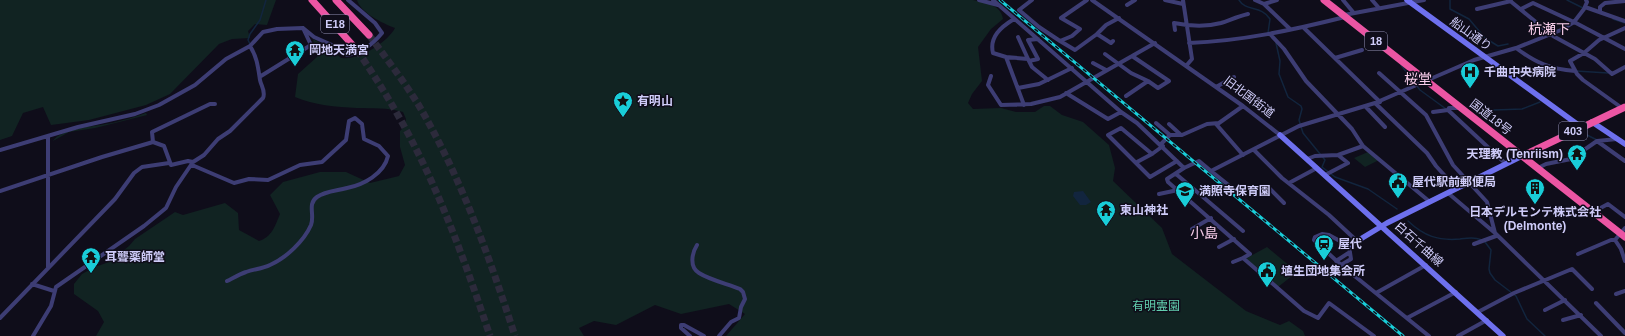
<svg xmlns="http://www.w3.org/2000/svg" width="1625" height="336" font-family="Arial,'Noto Sans JP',sans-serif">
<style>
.green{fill:#112322}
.water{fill:#12253e}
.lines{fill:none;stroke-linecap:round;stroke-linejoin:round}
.stream{stroke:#12253e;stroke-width:1.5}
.highway-tunnel{stroke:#2c2a3b;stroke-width:7;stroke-dasharray:7 3.5;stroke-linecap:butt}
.street{stroke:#3d3d74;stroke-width:4}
.secondary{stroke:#6e70ee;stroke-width:5.5}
.highway{stroke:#eb55a3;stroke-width:7}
.rail-casing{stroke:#19cdd8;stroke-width:3}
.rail{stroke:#0f0d1a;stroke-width:1.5;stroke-dasharray:4.5;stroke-linecap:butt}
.labels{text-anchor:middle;stroke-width:3;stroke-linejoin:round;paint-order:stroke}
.shield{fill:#0f0d1a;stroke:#9593b6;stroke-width:1}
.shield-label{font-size:11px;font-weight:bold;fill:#cfccf9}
.street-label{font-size:12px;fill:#cfccf9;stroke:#0f0d1a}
.poi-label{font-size:12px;font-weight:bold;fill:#cfccf9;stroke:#0f0d1a;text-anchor:start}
.park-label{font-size:12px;fill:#62cfaf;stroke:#0f0d1a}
.quarter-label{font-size:14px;fill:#f9ceeb;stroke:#0f0d1a}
</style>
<rect width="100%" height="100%" fill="#0f0d1a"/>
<!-- green -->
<path class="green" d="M0 0H276L267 25 255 24 248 31 250 38 232 39 219 44 170 94 146 105 89 120 51 125 43 107 23 113 12 136 0 140Z
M357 0H973C985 3 1001 4 1003 19L991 29 978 47 982 81 972 94 968 103 973 109 1001 108 1016 112H1035L1044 106H1050L1062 115 1083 122 1109 145 1115 168 1113 181 1162 228 1172 254 1246 311 1280 325 1289 321 1303 331 1305 336H726L745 314 729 304 681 314 655 305 616 325 594 321 579 328 584 336H96L104 322 98 311 74 294V284L82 274 95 267 109 262 129 246 135 239 175 212 183 215 225 203 238 213 239 230 259 241C272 237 275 226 280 214L270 195 283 182 320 172H346L370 183 399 176 405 165 400 147V131L404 127 406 119 403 112C386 107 374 109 357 108 336 107 314 105 295 97L298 74 317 57 313 39C320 43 327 46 333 50 336 52 338 57 342 58 358 61 388 42 395 28 382 23 361 13 357 0Z
M146 113 147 115 95 128 69 132 53 141C61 128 98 126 112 123 124 120 135 117 146 113Z
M1368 152 1379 160 1365 167 1354 158Z
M1267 247 1297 272 1278 287 1245 259Z"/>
<!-- water -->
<path class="water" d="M1083 191 1091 202 1086 205H1080L1073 196 1074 192Z"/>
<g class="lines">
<!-- stream -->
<path class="stream" d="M1239 0C1246 12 1261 5 1270 19L1268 33
M1450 0V9L1469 19 1485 38 1498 46 1508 44
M1567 0 1583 8
M1613 19 1625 23
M1276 43 1280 61 1279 74 1288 97 1301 106 1302 109 1299 120 1303 133 1325 160 1322 167 1335 177 1368 189 1397 209
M250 44 248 40 250 34 260 20 266 0
M1401 65 1420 90 1446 109
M1576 71 1608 73
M1477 111 1487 113 1494 110 1522 109 1540 102
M1585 134 1597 140
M1408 221C1424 236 1438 241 1460 239 1468 238 1474 237 1482 240
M1485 242 1491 250 1489 269 1490 273 1495 280 1516 296 1527 319 1545 336"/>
<!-- highway-tunnel -->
<path class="highway-tunnel" d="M369 35C386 58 403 80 418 104 461 177 489 256 515 336
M357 50C372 72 386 94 399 117 438 186 465 261 490 336"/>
<!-- street -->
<path class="street" d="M979 0 998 5
M993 0 1121 112 1137 123 1184 168
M1032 0 1019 10 1039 27 1060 41
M1087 0 1061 18 1080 29 1072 36 1060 41 1075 50 1097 34 1111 43 1113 41
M1092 0 1243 106 1280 135
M1165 0 1183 4
M1183 0 1192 59 1186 66
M1255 0 1264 4 1290 29
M1343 0 1353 12
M1372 0 1379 8
M1509 0 1553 36 1595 59 1612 74 1625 67
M1264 4 1277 0
M1127 5 1135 0
M1585 7 1625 21
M1477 9 1511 1
M1521 9 1533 3 1576 23 1625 49
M1600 12V7L1605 3 1625 1
M1344 15 1424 0
M1014 19C1001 27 989 37 993 53L1006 57 1024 105
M1303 27 1380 102
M1175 30 1174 23C1189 26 1206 27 1221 23 1230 20 1239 16 1248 14
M1097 34 1106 25 1119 18
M1270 34 1284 49 1306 81 1352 129 1363 146 1430 202
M1018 37 1028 59
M1189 43C1242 41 1293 30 1345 17
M1516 48C1536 63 1550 69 1575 71
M1105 54 1131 73 1148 81 1158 88 1169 81 1132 56
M1006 57 1028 59 1032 67 1048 80
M1335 58 1362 50
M1029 61 1038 59 1028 40 1038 39
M1093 63 1106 70
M1379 73 1426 115 1453 165 1487 202 1495 233
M261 76 311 45 303 28
M991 76 988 85 1001 105 1031 104 1060 97 1155 43
M1216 87 1234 77
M1018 88 1039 84 1072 68
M1066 93 1108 119 1121 112
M1126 96 1148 81
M1375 103 1427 153 1436 166 1457 189
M1365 106 1385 127
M1622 108 1583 80 1577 74 1570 61 1584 53 1599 40 1625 28
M1448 110 1506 164
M1448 110 1449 108H1460
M1433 112 1448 110
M1156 123 1170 135H1182L1207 124 1219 123 1243 106
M1169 124 1181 135
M1216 124 1243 155
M48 136V267
M1597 141 1625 161
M153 142 152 132 210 104H215
M1161 144 1170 135
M1163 146 1152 154 1121 128 1108 135 1150 177 1177 161
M0 150 78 127 135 114 159 105 195 85 226 59 250 46 263 32 277 29 303 28 314 37 343 50 347 55C362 53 373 44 382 33L375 23 348 0
M1254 150 1282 178 1329 215 1357 241
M1307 159 1315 156 1338 155 1363 146
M1137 162 1152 154
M192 165 234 183 249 179 268 180 300 165 322 162 346 140 349 121 355 118 362 124 364 139 379 146 388 156C384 174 363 185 347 188 337 191 326 191 317 197 307 204 315 215 311 225 304 241 286 258 270 265 262 269 254 269 246 272 240 274 233 278 227 281
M1538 168 1546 164 1571 159 1597 141 1617 139
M1211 171 1241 195
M1176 174 1243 231
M1325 175 1348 163 1338 155
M1289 183 1317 168
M1269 188 1284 203
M0 191 102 157 153 142 164 146 171 165 188 161 193 162
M1448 193 1495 233 1601 336
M1159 194 1178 190
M1593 212 1608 204 1625 217
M1625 228 1615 240 1621 249 1625 261
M1192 229 1211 218
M1322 234 1329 235 1349 246 1351 259 1341 265 1314 240 1315 237Z
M1474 244 1496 236
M697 245C692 253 689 267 699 273 710 280 728 284 740 289L743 292 745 299 741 307 739 318 731 322 719 336
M1219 247 1234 239
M1578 254 1611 240H1615
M1336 261 1350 252
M1233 262 1243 258
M1341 265 1429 336
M32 284 54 291
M1376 293 1426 265
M1616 294 1625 291
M1596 303 1625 333
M1545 310 1565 300
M1478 312 1514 293 1572 269 1592 289
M0 318 115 199 134 173 142 167 169 163
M1407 318 1456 292
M1563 320 1581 315
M33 336 51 306 56 287 144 226 166 208 176 187 193 162 204 155 218 139 230 131 263 98C266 91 261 86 260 80 258 67 257 57 250 46
M690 336 681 328V325H684L704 336
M1374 336 1329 303 1318 318 1304 311 1243 258 1250 254 1168 182 1167 179 1184 168 1199 161 1211 171 1299 126 1375 103 1474 60 1516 48 1561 30 1574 22 1584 9 1587 2 1586 0
M1458 336 1487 320"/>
<!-- secondary -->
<path class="secondary" d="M1407 0 1581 127
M1592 122 1625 144
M1280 135 1503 336
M1349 246 1387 223 1522 156"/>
<!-- highway -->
<path class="highway" d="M312 0 357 50
M336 0 369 35
M1324 0 1625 237
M1522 156 1625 107"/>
<defs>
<path id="rail" d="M1000 0 1403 336"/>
</defs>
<!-- rail casing -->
<use href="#rail" class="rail-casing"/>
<!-- rail -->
<use href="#rail" class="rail"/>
</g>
<!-- icons -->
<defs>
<symbol id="temple-pin" viewBox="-11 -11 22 30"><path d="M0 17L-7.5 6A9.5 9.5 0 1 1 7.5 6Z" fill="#19cdd8" stroke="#0f0d1a"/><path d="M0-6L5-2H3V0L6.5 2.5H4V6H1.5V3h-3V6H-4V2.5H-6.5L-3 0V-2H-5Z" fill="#111"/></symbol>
<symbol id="hospital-pin" viewBox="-11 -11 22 30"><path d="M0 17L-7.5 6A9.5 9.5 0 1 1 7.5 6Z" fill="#19cdd8" stroke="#0f0d1a"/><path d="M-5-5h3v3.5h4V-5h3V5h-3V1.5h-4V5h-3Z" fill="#111"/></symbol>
<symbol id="sight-pin" viewBox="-11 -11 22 30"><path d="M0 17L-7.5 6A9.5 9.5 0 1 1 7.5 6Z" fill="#19cdd8" stroke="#0f0d1a"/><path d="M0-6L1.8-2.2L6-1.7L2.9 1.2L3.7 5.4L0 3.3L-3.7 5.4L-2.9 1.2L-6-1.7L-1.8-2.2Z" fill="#111"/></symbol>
<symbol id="civic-pin" viewBox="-11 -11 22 30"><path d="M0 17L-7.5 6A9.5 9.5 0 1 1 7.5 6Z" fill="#19cdd8" stroke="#0f0d1a"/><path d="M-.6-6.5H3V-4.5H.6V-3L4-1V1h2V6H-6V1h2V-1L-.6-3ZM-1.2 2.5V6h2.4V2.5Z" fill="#111"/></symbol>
<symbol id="building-pin" viewBox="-11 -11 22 30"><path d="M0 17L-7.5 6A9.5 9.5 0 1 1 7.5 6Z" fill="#19cdd8" stroke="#0f0d1a"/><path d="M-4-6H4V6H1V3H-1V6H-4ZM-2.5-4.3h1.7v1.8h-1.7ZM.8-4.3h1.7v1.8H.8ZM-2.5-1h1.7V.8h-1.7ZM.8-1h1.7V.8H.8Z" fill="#111"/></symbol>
<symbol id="school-pin" viewBox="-11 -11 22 30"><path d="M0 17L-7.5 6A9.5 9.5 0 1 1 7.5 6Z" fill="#19cdd8" stroke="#0f0d1a"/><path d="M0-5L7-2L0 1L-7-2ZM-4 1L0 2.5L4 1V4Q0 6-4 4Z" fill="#111"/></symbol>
<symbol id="station-pin" viewBox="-11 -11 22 30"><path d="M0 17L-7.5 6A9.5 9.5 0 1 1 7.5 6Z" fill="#19cdd8" stroke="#0f0d1a"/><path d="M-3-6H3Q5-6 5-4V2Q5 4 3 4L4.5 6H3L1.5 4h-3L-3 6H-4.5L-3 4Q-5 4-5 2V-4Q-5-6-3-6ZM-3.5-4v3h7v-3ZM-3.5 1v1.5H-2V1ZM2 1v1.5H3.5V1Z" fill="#111"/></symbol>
</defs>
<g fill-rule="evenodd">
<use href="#temple-pin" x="284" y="39" width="22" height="30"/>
<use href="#hospital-pin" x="1459" y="61" width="22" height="30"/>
<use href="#sight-pin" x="612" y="90" width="22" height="30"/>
<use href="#temple-pin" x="1566" y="143" width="22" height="30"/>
<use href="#civic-pin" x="1387" y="171" width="22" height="30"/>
<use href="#building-pin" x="1524" y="177" width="22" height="30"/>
<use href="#school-pin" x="1174" y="180" width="22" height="30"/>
<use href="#temple-pin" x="1095" y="199" width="22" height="30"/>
<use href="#station-pin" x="1313" y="233" width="22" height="30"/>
<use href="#temple-pin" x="80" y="246" width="22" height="30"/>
<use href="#civic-pin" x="1256" y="260" width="22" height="30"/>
</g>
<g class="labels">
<!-- shield labels -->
<g class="shield">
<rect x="321" y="15" width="28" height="18" rx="3"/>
<rect x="1365" y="32" width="22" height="18" rx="3"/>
<rect x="1559" y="122" width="28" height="18" rx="3"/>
</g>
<g class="shield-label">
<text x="335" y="28">E18</text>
<text x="1376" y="45">18</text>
<text x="1573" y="135">403</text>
</g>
<!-- street labels -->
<g class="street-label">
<text transform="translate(1471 34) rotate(36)" y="4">船山通り</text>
<text transform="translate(1249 97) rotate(37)" y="4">旧北国街道</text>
<text transform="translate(1491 117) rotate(38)" y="4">国道18号</text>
<text transform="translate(1419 244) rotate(42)" y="4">白石千曲線</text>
</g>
<!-- poi labels -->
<g class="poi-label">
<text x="309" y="54">岡地天満宮</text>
<text x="1484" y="76">千曲中央病院</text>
<text x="637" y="105">有明山</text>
<text x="1563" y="158" text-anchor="end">天理教 (Tenriism)</text>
<text x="1412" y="186">屋代駅前郵便局</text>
<text x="1199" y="195">満照寺保育園</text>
<text x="1120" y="214">東山神社</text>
<text x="1535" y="216" text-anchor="middle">日本デルモンテ株式会社<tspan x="1535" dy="14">(Delmonte)</tspan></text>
<text x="1338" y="248">屋代</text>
<text x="105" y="261">耳聾薬師堂</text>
<text x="1281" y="275">埴生団地集会所</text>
</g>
<!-- park labels -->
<g class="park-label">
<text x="1156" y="310">有明霊園</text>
</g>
<!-- quarter labels -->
<g class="quarter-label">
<text x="1549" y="34">杭瀬下</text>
<text x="1418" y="84">桜堂</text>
<text x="1204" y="238">小島</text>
</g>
</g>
</svg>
